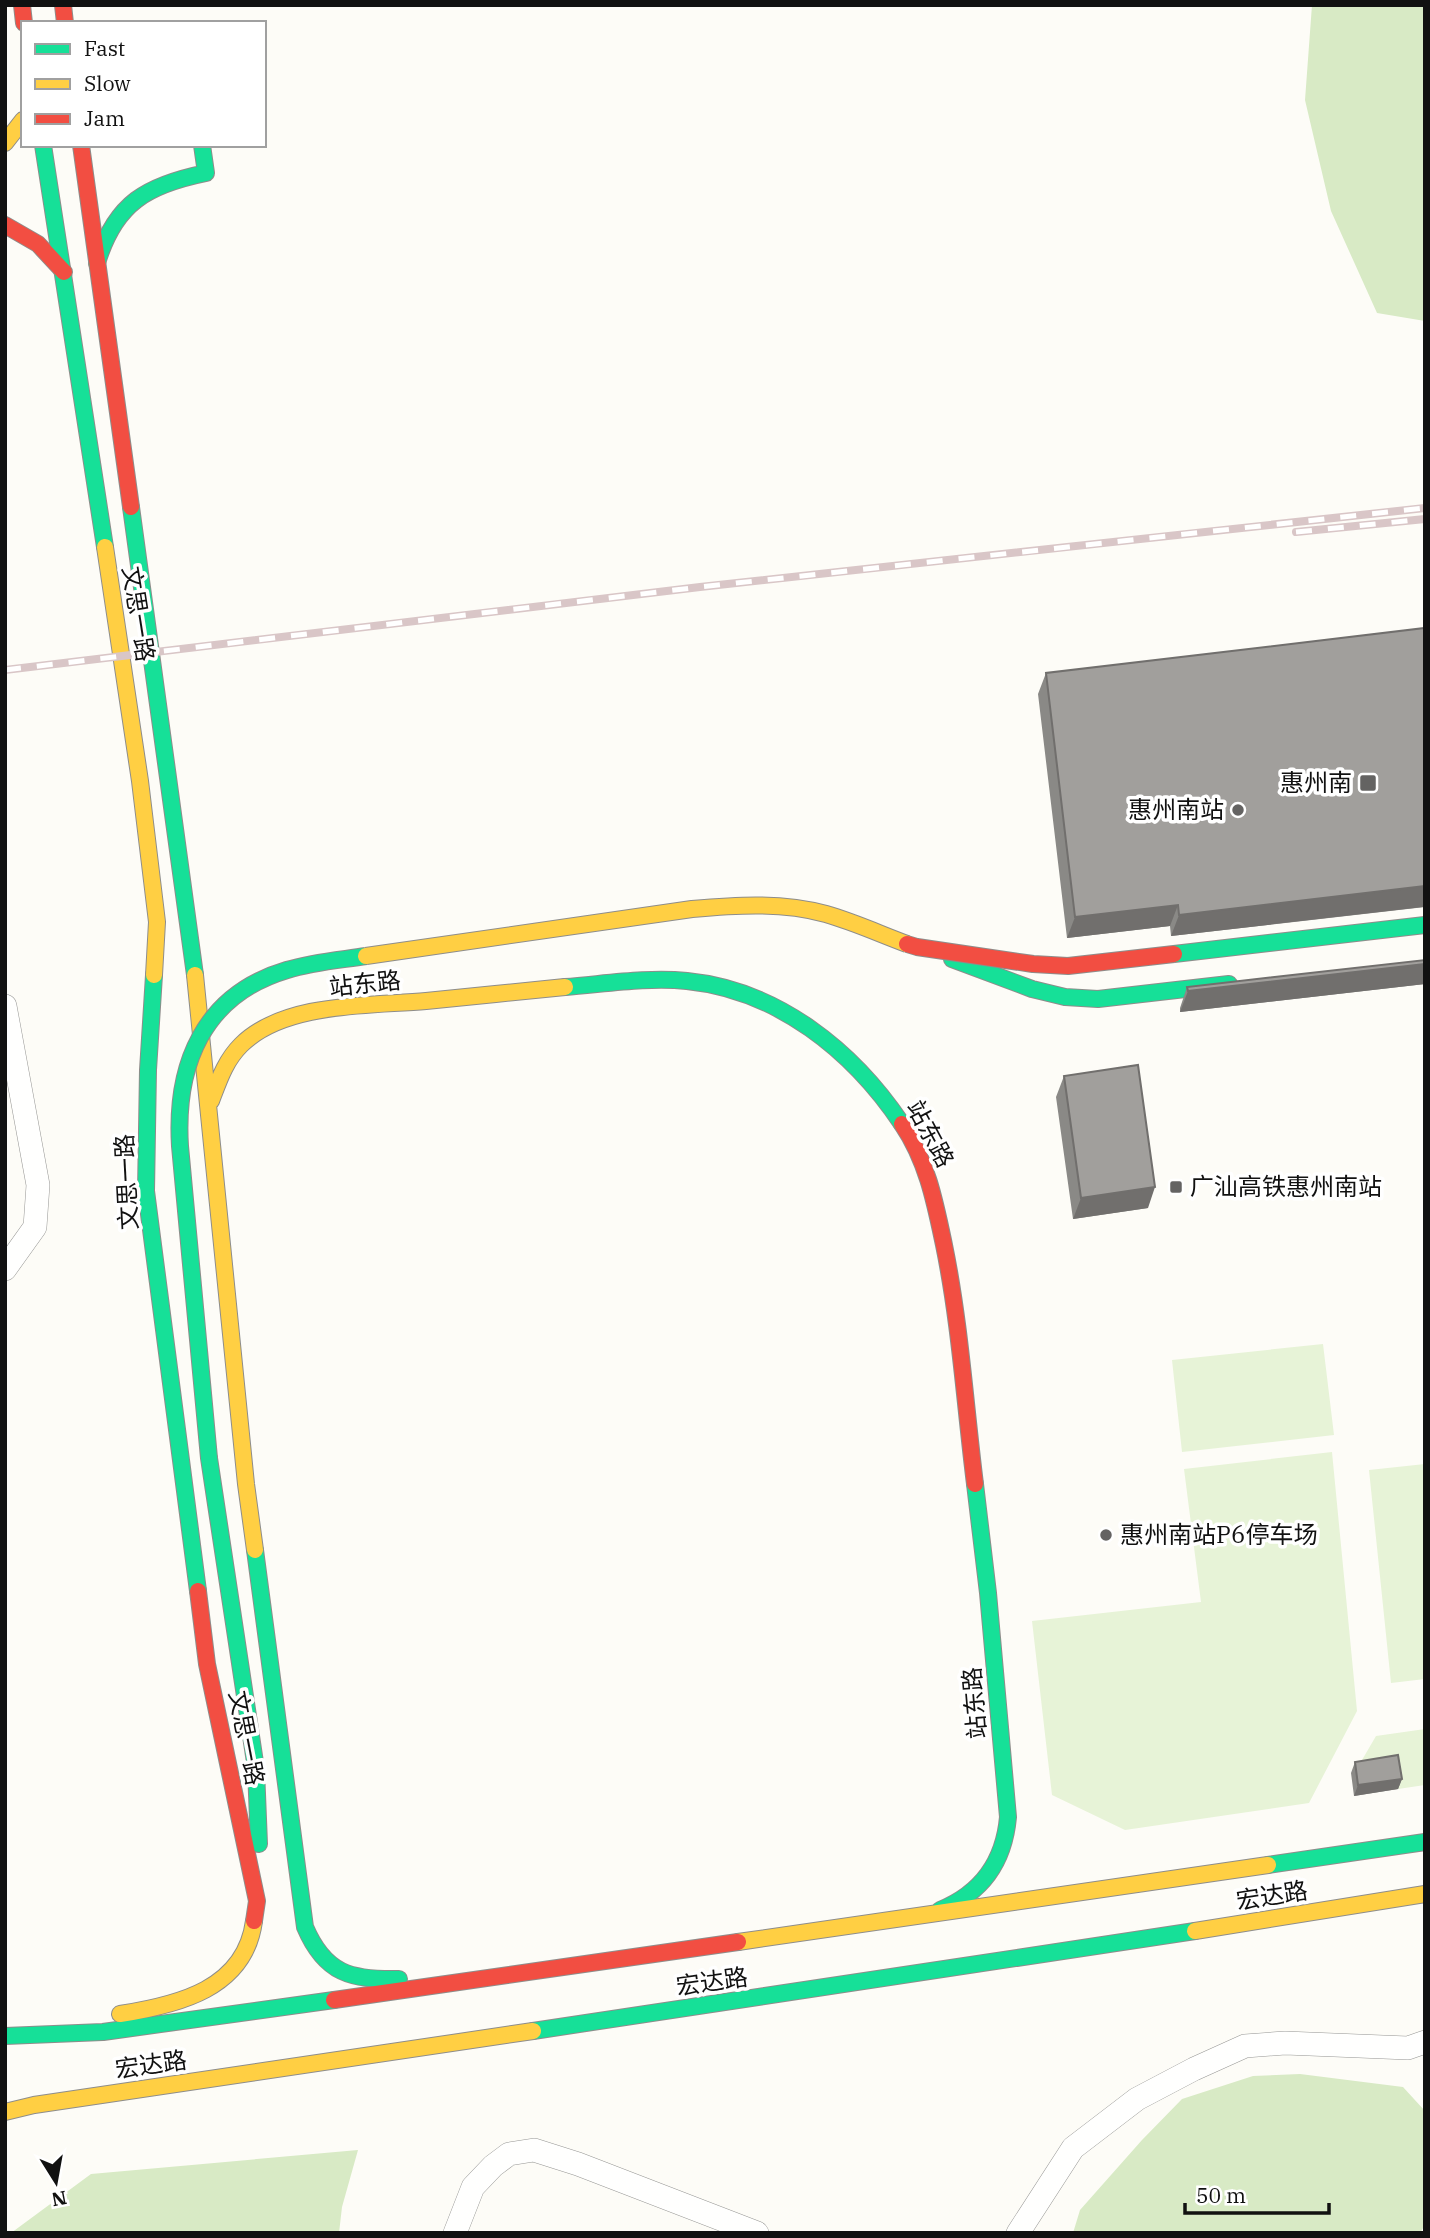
<svg xmlns="http://www.w3.org/2000/svg" width="1430" height="2238" font-family="'IBM Plex Serif','Noto Sans SC',serif">
<style>
.green{fill:#e7f3d7}
.forest{fill:#d8eac5}
.lines{fill:none;stroke-linecap:round;stroke-linejoin:round}
.street-casing{stroke:#979795;stroke-width:24}
.fast-casing{stroke:#8e8d8b;stroke-width:18}
.slow-casing{stroke:#8e8d8b;stroke-width:18}
.jam-casing{stroke:#8e8d8b;stroke-width:18}
.street{stroke:#fffffe;stroke-width:23}
.fast{stroke:#16e098;stroke-width:16}
.slow{stroke:#ffcf43;stroke-width:16}
.jam{stroke:#f24e42;stroke-width:16}
.rail-casing{stroke:#d9c6c7;stroke-width:8}
.rail{stroke:#fff;stroke-width:5;stroke-dasharray:16;stroke-linecap:butt}
.fast-bridge-casing{stroke:#8e8d8b;stroke-width:18;stroke-linecap:butt}
.slow-bridge-casing{stroke:#8e8d8b;stroke-width:18;stroke-linecap:butt}
.jam-bridge-casing{stroke:#8e8d8b;stroke-width:18;stroke-linecap:butt}
.fast-bridge{stroke:#16e098;stroke-width:16}
.slow-bridge{stroke:#ffcf43;stroke-width:16}
.jam-bridge{stroke:#f24e42;stroke-width:16}
.wall{fill:#8a8986}
.shaded-wall{fill:#716f6d}
.building{fill:#a19f9c;stroke:#716f6d;stroke-width:2}
.poi-dot{fill:#646362;stroke:#fff;stroke-width:2.5}
.labels{text-anchor:middle;stroke-width:7;stroke-linejoin:round;paint-order:stroke}
.street-label{font-size:24px;fill:#111;stroke:#fff}
.poi-label{font-size:24px;fill:#111;stroke:#fff;text-anchor:end}
</style>
<rect width="100%" height="100%" fill="#fdfcf7"/>
<!-- green -->
<path class="green" d="M1323 1344 1334 1435 1182 1452 1172 1360Z
M1332 1452 1357 1711 1309 1803 1125 1830 1052 1795 1032 1621 1201 1602 1184 1469Z
M1425 1464V1679L1391 1683 1369 1470Z
M1425 1729V1785L1398 1789 1394 1767 1355 1772 1376 1736Z"/>
<!-- forest -->
<path class="forest" d="M1312 5H1425V321L1377 313 1331 211 1305 100Z
M1300 2074 1403 2087 1425 2111V2225L1420 2233H1073L1080 2210 1142 2140 1182 2099 1253 2076Z
M358 2150 342 2207 339 2233H11L91 2174Z"/>
<g class="lines">
<defs>
<path id="street" d="M5 1006 38 1185 35 1227 5 1269
M455 2233 473 2187 493 2166 509 2154 534 2150 578 2164 757 2233
M1018 2233 1073 2148 1137 2099 1194 2069 1245 2046 1285 2043 1408 2048 1425 2042"/>
<path id="fast" d="M43 145 105 547
M97 263C115 203 147 185 206 173L202 145
M131 507 195 975
M952 959 1032 989 1065 997 1098 999 1229 984
M154 975 148 1070 146 1191 198 1591
M565 987C605 984 647 977 687 981 778 990 853 1051 902 1124
M209 1458 256 1769 259 1844
M255 1550 305 1927C325 1974 351 1980 399 1979
M1268 1865 1425 1842
M940 1910C982 1893 1004 1862 1008 1817L988 1593 975 1484
M533 2031 1195 1931
M5 2036 103 2032 334 2000"/>
<path id="slow" d="M5 143 23 120
M105 547 140 781 157 922 154 975
M195 975 246 1484 255 1550
M211 1101C219 1080 225 1061 241 1045 284 1002 370 1006 426 1001 472 996 519 992 565 987
M1195 1931 1425 1894
M738 1942 1268 1865
M120 2014C178 2005 245 1989 254 1921
M5 2112 34 2105 533 2031"/>
<path id="jam" d="M22 5 24 23
M63 5 65 23
M81 145 131 507
M5 225 38 244 64 272
M902 1124C927 1161 935 1202 944 1245 960 1323 965 1404 975 1484
M198 1591 207 1664 257 1901 254 1921
M334 2000 738 1942"/>
</defs>
<!-- street casing -->
<use href="#street" class="street-casing"/>
<!-- fast casing -->
<use href="#fast" class="fast-casing"/>
<!-- slow casing -->
<use href="#slow" class="slow-casing"/>
<!-- jam casing -->
<use href="#jam" class="jam-casing"/>
<!-- street -->
<use href="#street" class="street"/>
<!-- fast -->
<use href="#fast" class="fast"/>
<!-- slow -->
<use href="#slow" class="slow"/>
<!-- jam -->
<use href="#jam" class="jam"/>
<defs>
<path id="rail" d="M1296 532 1425 519
M5 670 700 587 1425 508"/>
</defs>
<!-- rail casing -->
<use href="#rail" class="rail-casing"/>
<!-- rail -->
<use href="#rail" class="rail"/>
<defs>
<path id="fast-bridge" d="M1174 954 1425 925
M209 1458 180 1146C175 1065 203 995 287 970 313 962 340 960 366 956"/>
<path id="slow-bridge" d="M366 956 692 909C737 905 782 902 826 914 854 922 880 934 907 944"/>
<path id="jam-bridge" d="M907 944 917 947 1033 964 1068 966 1174 954"/>
</defs>
<!-- fast-bridge casing -->
<use href="#fast-bridge" class="fast-bridge-casing"/>
<!-- slow-bridge casing -->
<use href="#slow-bridge" class="slow-bridge-casing"/>
<!-- jam-bridge casing -->
<use href="#jam-bridge" class="jam-bridge-casing"/>
<!-- fast-bridge -->
<use href="#fast-bridge" class="fast-bridge"/>
<!-- slow-bridge -->
<use href="#slow-bridge" class="slow-bridge"/>
<!-- jam-bridge -->
<use href="#jam-bridge" class="jam-bridge"/>
</g>
<!-- wall -->
<path class="wall" d="M1425 628V907L1171 936 1170 926 1067 938 1038 694 1046 673Z
M1425 960V984L1180 1012V1008L1187 987Z
M1064 1076 1148 1208 1073 1219 1056 1097Z
M1355 1762 1402 1779 1398 1789 1354 1796 1351 1773Z"/>
<!-- shaded-wall -->
<path class="shaded-wall" d="M1425 886V902L1423 907 1171 936 1179 915Z
M1178 905 1170 926 1067 938 1075 917Z
M1425 964V984L1180 1012 1188 991Z
M1155 1187 1148 1208 1073 1219 1081 1198Z
M1402 1779 1398 1789 1354 1796 1358 1785Z"/>
<!-- building -->
<path class="building" d="M1425 628V886L1179 915 1178 905 1075 917 1046 673Z
M1425 960V964L1188 991 1187 987Z
M1138 1065 1155 1187 1081 1198 1064 1076Z
M1398 1755 1402 1779 1358 1785 1355 1762Z"/>
<!-- markers -->
<g class="poi-dot">
<rect x="1359" y="774" width="18" height="18" rx="3.5"/>
<circle cx="1238" cy="810" r="7"/>
<rect x="1169" y="1180" width="14" height="14" rx="3.5"/>
<circle cx="1106" cy="1535" r="7"/>
</g>
<g class="labels">
<!-- street labels -->
<g class="street-label">
<text transform="translate(138 614) rotate(81)" y="8">文思一路</text>
<text transform="translate(365 984) rotate(-6)" y="8">站东路</text>
<text transform="translate(930 1134) rotate(62)" y="8">站东路</text>
<text transform="translate(127 1182) rotate(-93)" y="8">文思一路</text>
<text transform="translate(975 1703) rotate(-95)" y="8">站东路</text>
<text transform="translate(246 1738) rotate(79)" y="8">文思一路</text>
<text transform="translate(1272 1896) rotate(-9)" y="8">宏达路</text>
<text transform="translate(712 1982) rotate(-8)" y="8">宏达路</text>
<text transform="translate(151 2065) rotate(-8)" y="8">宏达路</text>
</g>
<!-- poi labels -->
<g class="poi-label">
<text x="1352" y="791">惠州南</text>
<text x="1224" y="818">惠州南站</text>
<text x="1190" y="1195" text-anchor="start">广汕高铁惠州南站</text>
<text x="1120" y="1543" text-anchor="start">惠州南站P6停车场</text>
</g>
</g>
<!-- border -->
<rect width="1430" height="2238" fill="none" stroke="#111111" stroke-width="14"/>
<!-- legend -->
<rect x="21" y="21" width="245" height="126" fill="#ffffff" stroke="#a0a0a0" stroke-width="2"/>
<rect x="35" y="44" width="35" height="10" fill="#16e098" stroke="#a0a0a0" stroke-width="2"/>
<text x="84" y="56" font-size="21" fill="#111111">Fast</text>
<rect x="35" y="79" width="35" height="10" fill="#ffcf43" stroke="#a0a0a0" stroke-width="2"/>
<text x="84" y="91" font-size="21" fill="#111111">Slow</text>
<rect x="35" y="114" width="35" height="10" fill="#f24e42" stroke="#a0a0a0" stroke-width="2"/>
<text x="84" y="126" font-size="21" fill="#111111">Jam</text>
<!-- north arrow -->
<g transform="translate(56 2182) rotate(169)" stroke="#ffffff" stroke-width="5" paint-order="stroke">
<path d="M0-5L12 26L0 18L-12 26Z" fill="#111111"/>
<text y="-10" font-size="19" font-weight="bold" text-anchor="middle" fill="#111111">N</text>
</g>
<!-- scale -->
<path d="M1185 2203v10h144v-10" fill="none" stroke="#111111" stroke-width="3.5"/>
<text x="1196" y="2203" font-size="21" fill="#111111" stroke="#ffffff" stroke-width="5" paint-order="stroke">50 m</text>
</svg>
